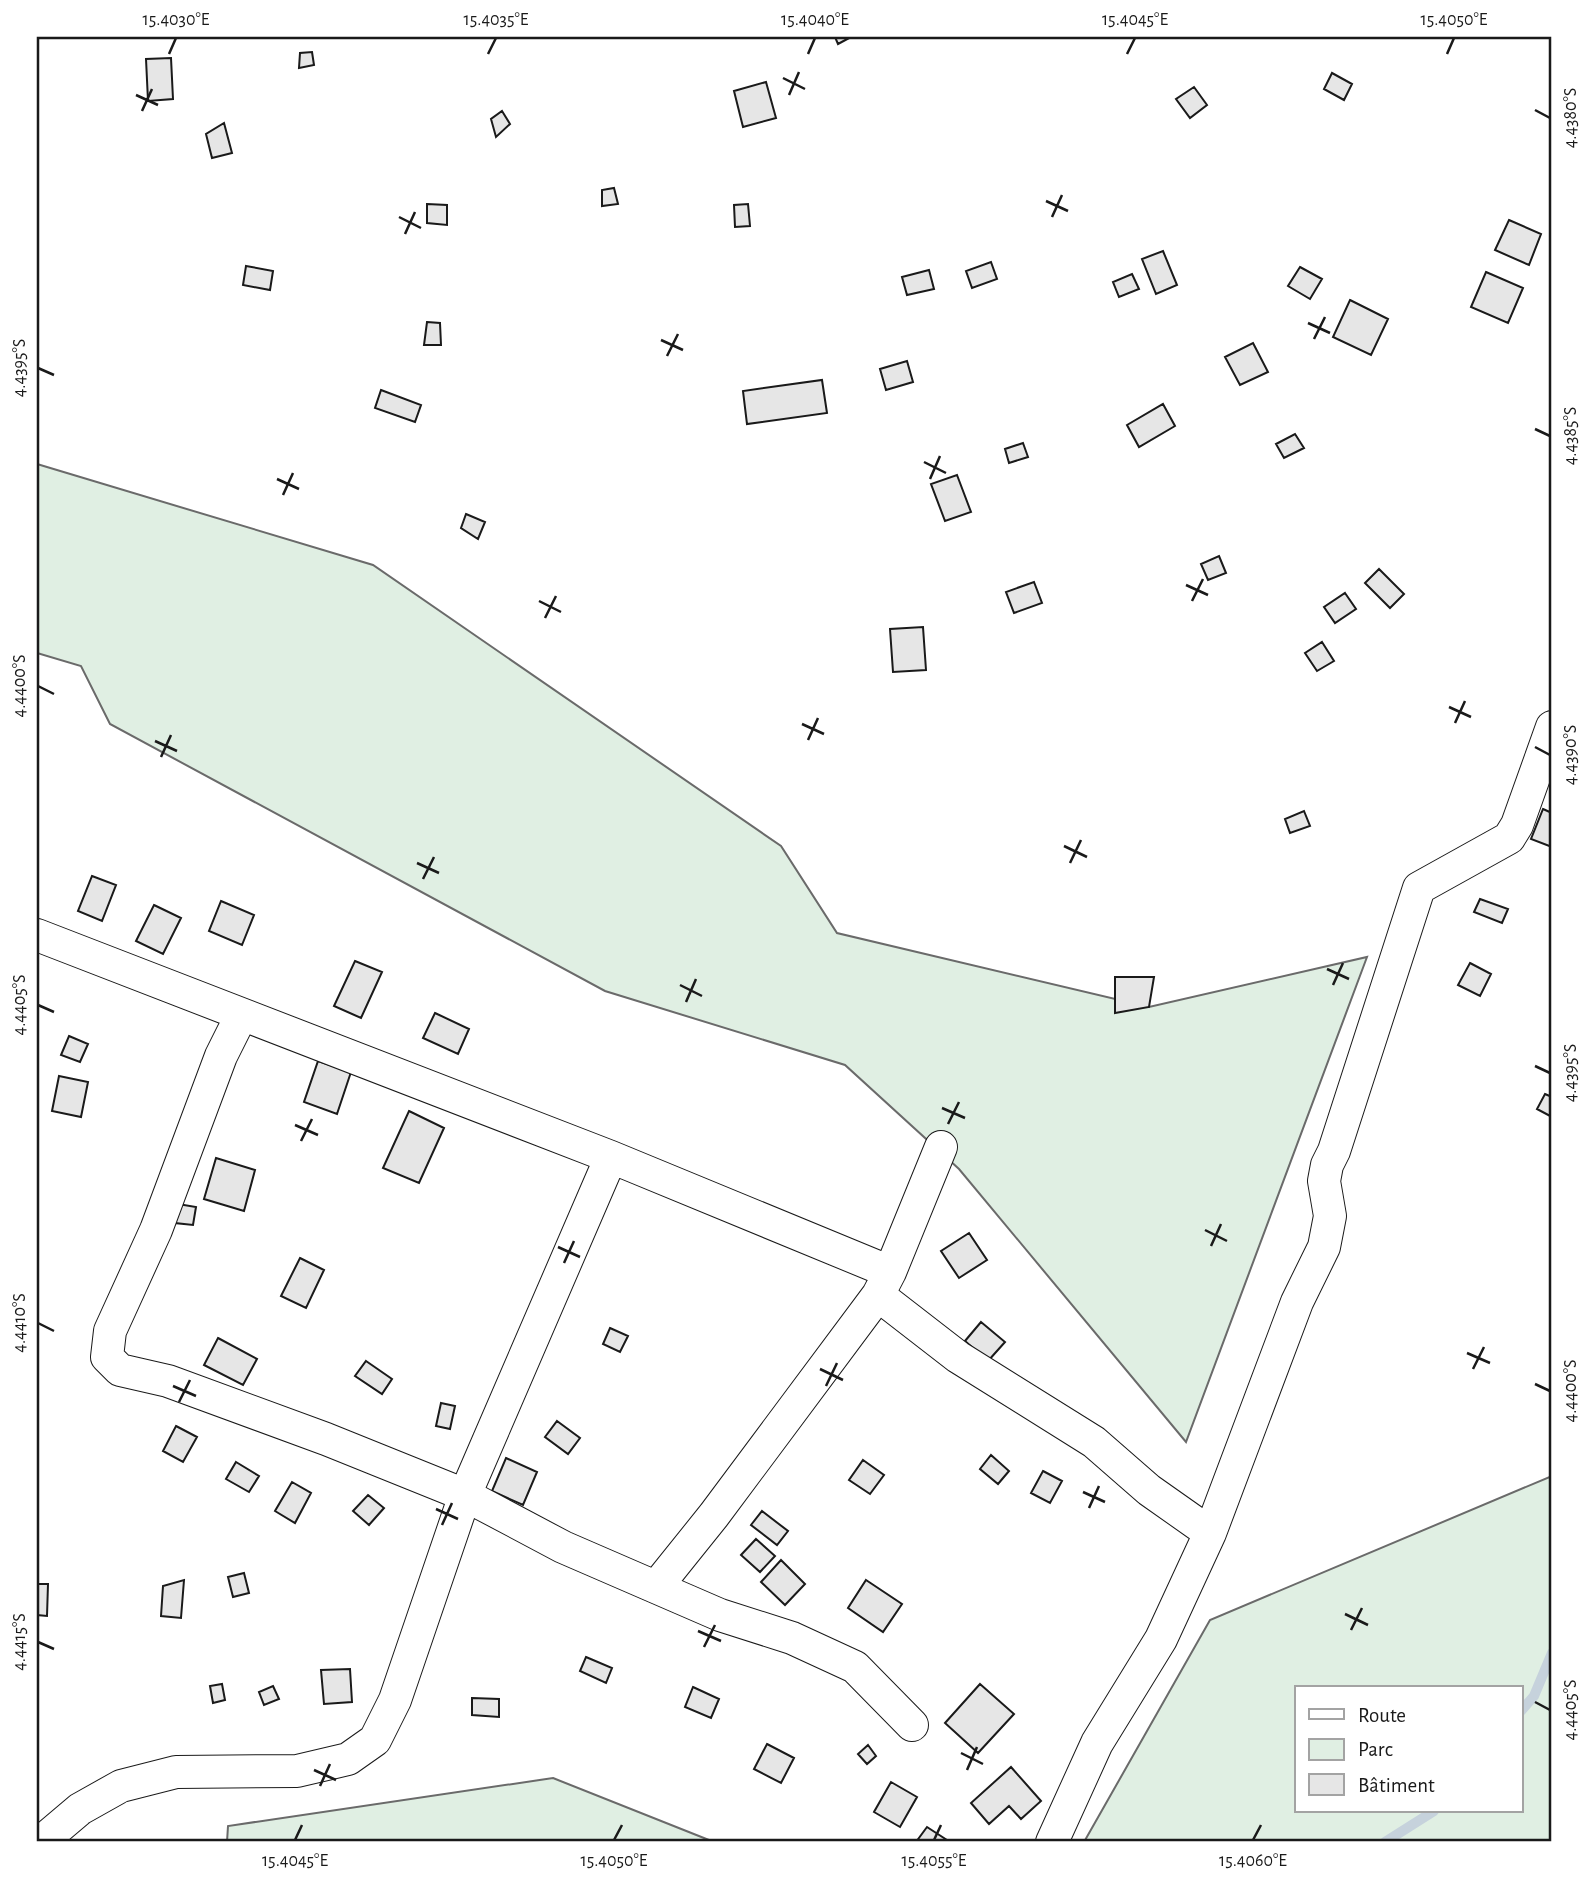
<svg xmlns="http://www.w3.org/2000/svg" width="1589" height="1879" font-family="'Alegreya Sans',sans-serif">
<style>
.green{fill:#e0efe3;stroke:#6a6a6a;stroke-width:2;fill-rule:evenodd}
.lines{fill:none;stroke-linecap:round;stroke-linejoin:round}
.stream{stroke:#c6d2dc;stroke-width:10}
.building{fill:#e6e6e6;stroke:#1a1a1a;stroke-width:2}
.minor-casing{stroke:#1a1a1a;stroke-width:34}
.minor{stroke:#fff;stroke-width:32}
.ticks{fill:none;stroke:#1a1a1a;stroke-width:2.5}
.neatline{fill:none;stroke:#1a1a1a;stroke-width:2.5}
.ticks-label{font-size:18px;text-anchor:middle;fill:#1a1a1a}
</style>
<rect width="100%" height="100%" fill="#fff"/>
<!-- green -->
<path class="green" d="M37 464 373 565 781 846 837 933 1149 1007 1367 957 1186 1442 959 1169 845 1065 605 991 110 724 81 666 37 653Z
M1552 1476V1842H1084L1210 1620ZM1297 1688H1521V1811H1297Z
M553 1778 714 1842H227L228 1826Z"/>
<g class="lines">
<!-- stream -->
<path class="stream" d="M1521 1711 1534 1696 1552 1653
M1385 1842 1434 1811"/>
</g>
<!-- building -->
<path class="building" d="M835 37H851L838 44Z
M312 52 314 65 299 68 300 53Z
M171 58 173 99 148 101 146 59Z
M1332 73 1352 84 1344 100 1324 89Z
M766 82 776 118 743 127 734 91Z
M1194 87 1207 105 1190 118 1176 99Z
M502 111 510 124 496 137 491 119Z
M224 123 232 153 212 158 206 134Z
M614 188 618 204 602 206V190Z
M427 204 447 205V225L427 223Z
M748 204 750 226 735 227 734 205Z
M1509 220 1541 234 1529 265 1495 250Z
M1163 251 1177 285 1156 294 1142 259Z
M991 262 997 279 972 288 966 271Z
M246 266 273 271 270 290 243 285Z
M1300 267 1322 279 1310 299 1288 286Z
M929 270 934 289 907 295 902 277Z
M1486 272 1523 288 1508 323 1471 307Z
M1132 274 1139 289 1119 297 1113 282Z
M1350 300 1388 319 1371 355 1333 337Z
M427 322 440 323 441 345H424Z
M1253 343 1268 372 1240 385 1225 357Z
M907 361 913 382 886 390 880 369Z
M822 380 827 413 747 424 743 391Z
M381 390 421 405 415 422 375 408Z
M1163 404 1175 426 1139 447 1127 425Z
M1295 434 1304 448 1284 458 1276 444Z
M1023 443 1028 457 1009 463 1005 449Z
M957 475 971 512 945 521 931 484Z
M466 514 485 522 478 539 461 528Z
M1219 556 1226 573 1208 580 1201 564Z
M1379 569 1404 594 1390 608 1365 583Z
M1034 582 1042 603 1014 613 1006 592Z
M1345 593 1356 609 1335 623 1324 607Z
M923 627 926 670 893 672 890 629Z
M1322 642 1334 661 1317 671 1305 653Z
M1543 809 1552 813V847L1531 839Z
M1304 811 1310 826 1290 833 1285 819Z
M92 876 116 885 102 921 78 911Z
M1480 899 1508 909 1502 923 1474 912Z
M221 901 254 915 242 945 209 931Z
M154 905 181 918 163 954 136 941Z
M355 961 382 972 361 1018 334 1006Z
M1470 963 1491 974 1480 996 1458 985Z
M1115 977H1154L1149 1007 1115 1013Z
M435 1013 469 1029 458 1054 423 1038Z
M69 1036 88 1044 80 1062 61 1055Z
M318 1061 351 1072 337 1114 304 1102Z
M59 1076 88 1082 81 1117 52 1111Z
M1545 1094 1552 1097V1117L1537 1109Z
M409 1111 444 1128 419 1183 383 1168Z
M216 1158 255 1170 244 1211 204 1199Z
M178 1204 196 1207 193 1225 175 1223Z
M969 1233 987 1260 959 1278 941 1251Z
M300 1258 324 1270 306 1308 281 1296Z
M981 1322 1005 1342 988 1361 965 1341Z
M610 1328 628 1336 620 1352 603 1344Z
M218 1338 257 1359 243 1385 204 1365Z
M366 1361 392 1379 382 1394 355 1376Z
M441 1403 455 1406 450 1429 436 1426Z
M557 1421 580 1438 568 1454 545 1437Z
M176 1426 197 1437 183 1462 163 1451Z
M991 1455 1009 1471 998 1484 980 1469Z
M506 1458 537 1472 523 1505 492 1491Z
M863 1460 884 1475 870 1494 849 1480Z
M236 1462 259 1476 249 1492 226 1479Z
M1043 1471 1062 1481 1050 1503 1031 1493Z
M292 1482 311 1493 295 1523 275 1511Z
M368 1495 384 1508 369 1525 353 1511Z
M762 1511 788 1531 777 1545 751 1525Z
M756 1539 775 1556 760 1572 741 1555Z
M781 1560 805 1584 785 1605 761 1582Z
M244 1573 249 1593 233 1597 228 1577Z
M184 1580 181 1618 161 1616 163 1586Z
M866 1580 902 1604 883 1632 848 1608Z
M37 1584H48L47 1616 37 1615Z
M586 1657 612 1668 606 1683 580 1671Z
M350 1669 352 1702 324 1704 321 1670Z
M222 1684 225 1700 213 1703 210 1686Z
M980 1684 1014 1714 978 1753 945 1723Z
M273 1686 279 1699 264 1705 259 1692Z
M693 1687 719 1699 711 1718 685 1707Z
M472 1698 499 1699V1717L472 1715Z
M767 1744 794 1758 781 1783 754 1769Z
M868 1745 876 1756 867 1764 858 1754Z
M1011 1767 1041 1801 1021 1819 1009 1806 989 1824 971 1803Z
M891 1782 917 1797 900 1827 874 1812Z
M927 1827 950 1842H916Z"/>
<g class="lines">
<defs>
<path id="minor" d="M37 935 611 1157 890 1272
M241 1016 221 1056 156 1230 110 1331 107 1357 120 1370 168 1381 326 1439 465 1495 563 1547 720 1615 792 1638 855 1667 912 1725
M878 1295 958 1357 1094 1442 1149 1490 1210 1533
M657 1586 714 1515 878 1295 890 1272 941 1147
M41 1842 80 1809 121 1786 176 1772 297 1771 348 1759 375 1740 395 1700 465 1495 611 1157
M1052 1842 1097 1743 1161 1639 1210 1533 1297 1302 1324 1247 1330 1216 1324 1181 1327 1165 1334 1151 1419 888 1509 838 1517 825 1552 727"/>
</defs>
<!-- minor casing -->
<use href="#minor" class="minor-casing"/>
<!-- minor -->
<use href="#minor" class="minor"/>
</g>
<!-- ticks -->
<path class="ticks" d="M169 54 176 38M488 54 496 38M808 54 815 38M1127 54 1135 38M1447 54 1454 38M783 78 805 89M136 95 158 105M789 95 799 72M1535 110 1550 118M142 111 152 89M1046 201 1068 211M399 217 421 228M1052 217 1062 195M405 234 415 212M1308 323 1330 333M1314 339 1325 317M661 340 683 350M667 356 678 334M38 368 54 375M1535 429 1550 436M924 462 946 473M277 479 299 489M930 479 940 456M283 495 293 473M1186 585 1208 595M539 601 561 612M1192 601 1203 579M545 618 556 596M38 686 54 694M1449 707 1471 717M1455 723 1465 701M802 724 824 734M808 740 818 718M155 741 177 751M1535 747 1550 755M161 757 171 735M1064 846 1087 857M417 863 439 873M1070 863 1081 840M423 879 434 857M1327 969 1349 979M680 985 702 996M1333 985 1343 963M686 1002 696 979M38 1005 54 1012M1535 1066 1550 1073M942 1108 965 1118M948 1124 959 1102M295 1125 318 1135M301 1141 312 1119M1205 1230 1227 1241M1211 1246 1221 1224M558 1247 580 1257M564 1263 574 1241M38 1323 54 1331M1467 1353 1490 1363M820 1369 843 1380M1473 1369 1484 1347M1535 1384 1550 1391M173 1386 196 1396M826 1386 837 1363M179 1402 190 1380M1083 1492 1105 1502M1089 1508 1099 1486M436 1509 458 1519M442 1525 452 1503M1345 1614 1368 1625M1351 1630 1362 1608M698 1631 721 1641M38 1642 54 1649M704 1647 715 1625M1535 1702 1550 1710M961 1753 983 1764M314 1770 336 1780M967 1770 977 1747M320 1786 330 1764M295 1840 302 1825M614 1840 622 1825M934 1840 941 1825M1253 1840 1261 1825"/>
<!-- border -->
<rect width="1589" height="1879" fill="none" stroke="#ffffff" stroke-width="77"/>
<!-- legend -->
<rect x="1295" y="1686" width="228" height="126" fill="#ffffff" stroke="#a3a3a3" stroke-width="2"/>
<rect x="1309" y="1709" width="35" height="10" fill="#ffffff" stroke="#a3a3a3" stroke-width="2"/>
<text x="1358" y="1722" font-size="21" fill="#1a1a1a">Route</text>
<rect x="1309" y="1739" width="35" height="21" fill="#e0efe3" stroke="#a3a3a3" stroke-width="2"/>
<text x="1358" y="1756" font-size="21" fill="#1a1a1a">Parc</text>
<rect x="1309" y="1774" width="35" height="21" fill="#e6e6e6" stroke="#a3a3a3" stroke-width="2"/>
<text x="1358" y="1792" font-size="21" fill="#1a1a1a">Bâtiment</text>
<rect x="38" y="38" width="1512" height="1802" class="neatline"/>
<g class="ticks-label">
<text x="176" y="25">15.4030°E</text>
<text x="496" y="25">15.4035°E</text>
<text x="815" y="25">15.4040°E</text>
<text x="1135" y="25">15.4045°E</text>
<text x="1454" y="25">15.4050°E</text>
<text transform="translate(1570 118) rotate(-90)" y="6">4.4380°S</text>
<text transform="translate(19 368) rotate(-90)" y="6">4.4395°S</text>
<text transform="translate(1570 436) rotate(-90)" y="6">4.4385°S</text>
<text transform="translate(19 686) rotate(-90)" y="6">4.4400°S</text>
<text transform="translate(1570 755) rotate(-90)" y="6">4.4390°S</text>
<text transform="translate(19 1005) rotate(-90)" y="6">4.4405°S</text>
<text transform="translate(1570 1073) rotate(-90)" y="6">4.4395°S</text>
<text transform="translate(19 1323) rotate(-90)" y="6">4.4410°S</text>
<text transform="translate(1570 1391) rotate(-90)" y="6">4.4400°S</text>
<text transform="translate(19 1642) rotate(-90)" y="6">4.4415°S</text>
<text transform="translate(1570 1710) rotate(-90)" y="6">4.4405°S</text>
<text x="295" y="1866">15.4045°E</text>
<text x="614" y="1866">15.4050°E</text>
<text x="934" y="1866">15.4055°E</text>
<text x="1253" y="1866">15.4060°E</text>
</g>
</svg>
